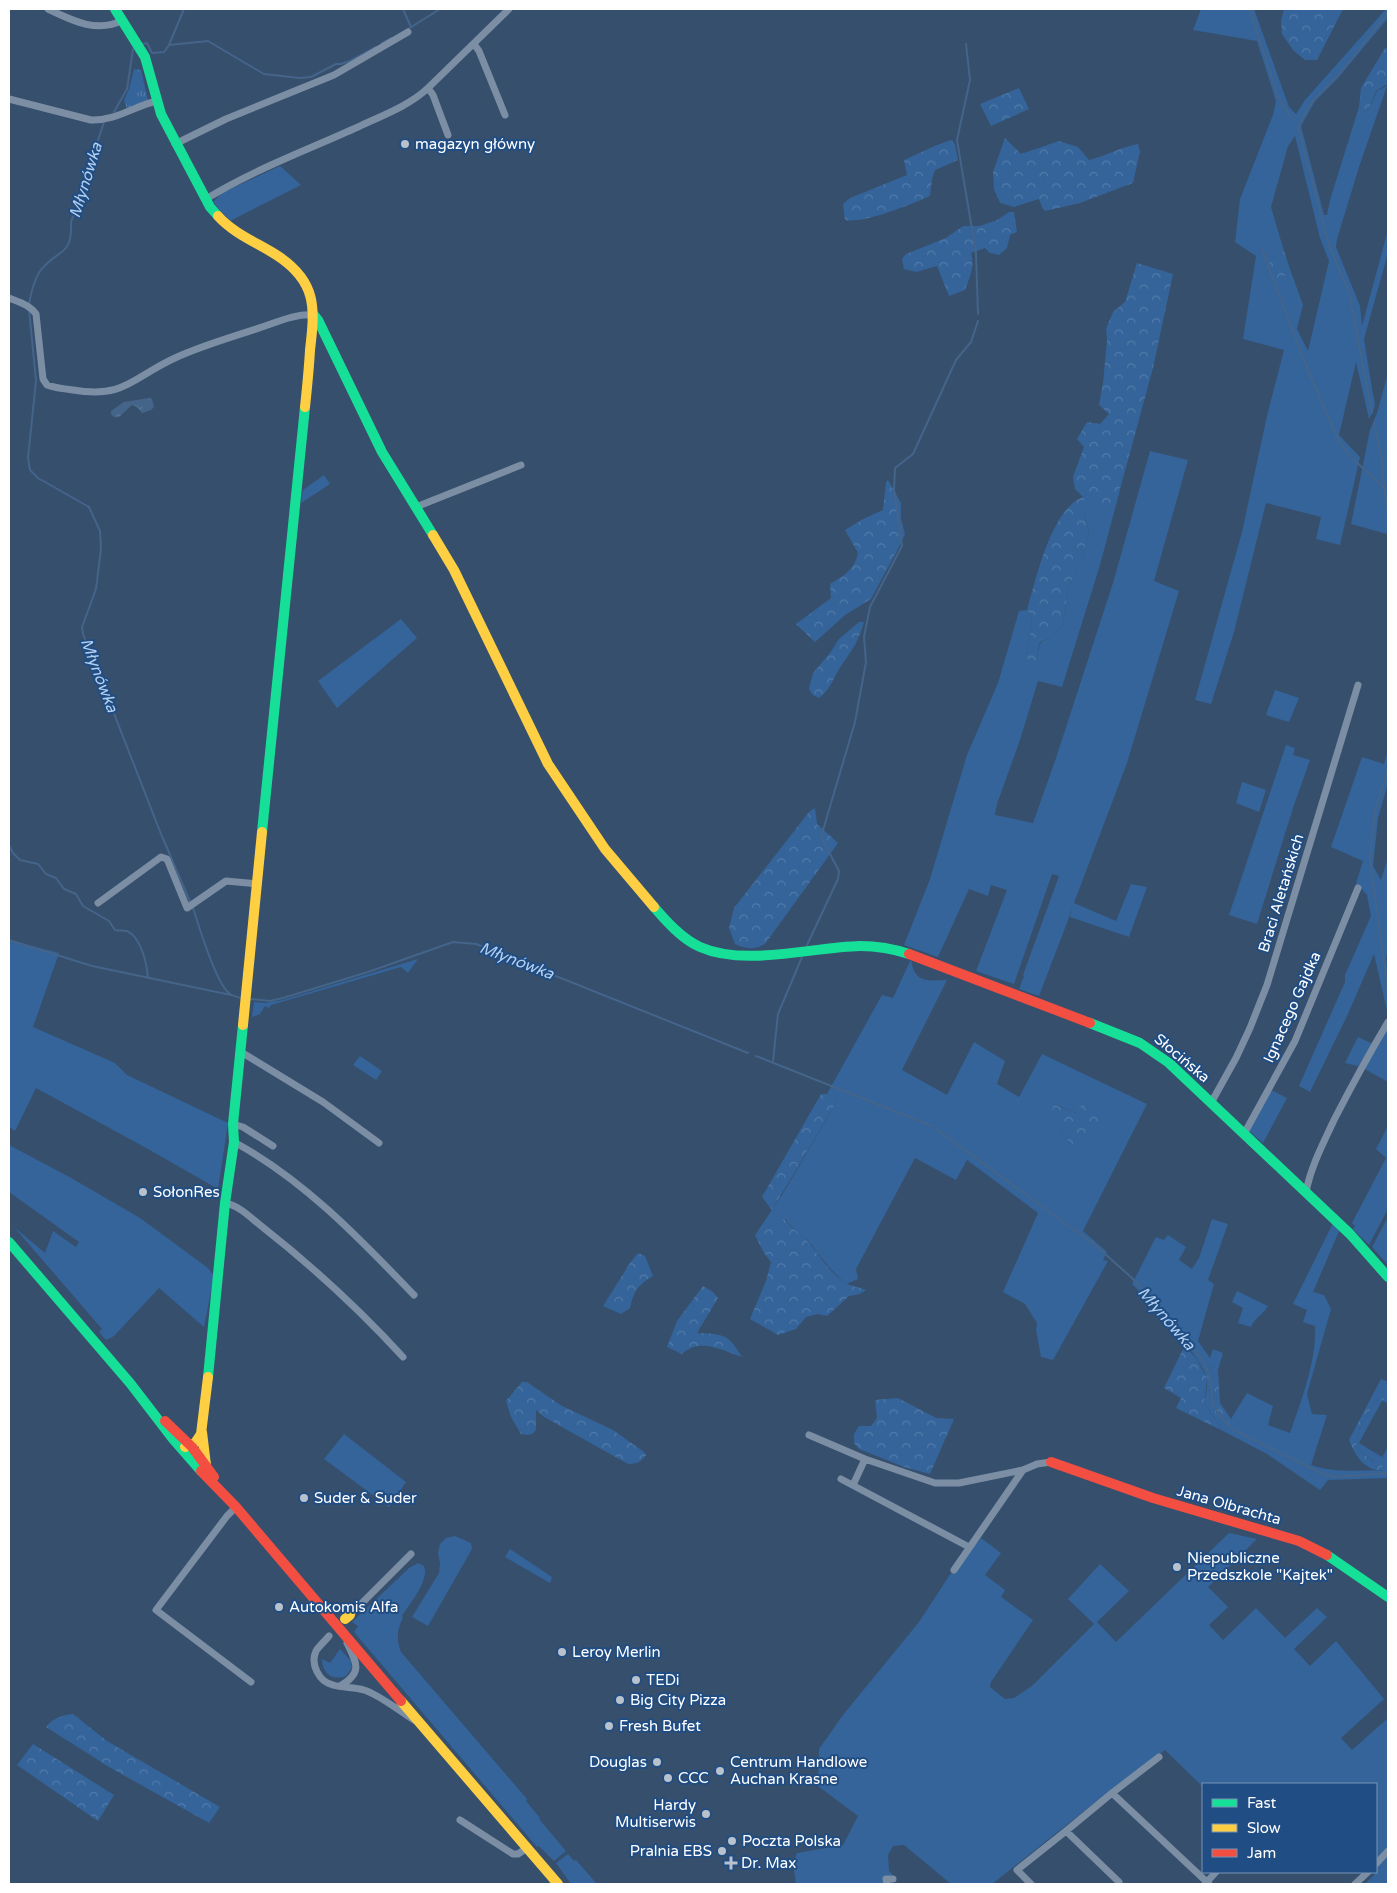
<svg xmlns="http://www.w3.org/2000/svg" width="1397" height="1893" font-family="'Varela Round',sans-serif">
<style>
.green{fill:#34649a;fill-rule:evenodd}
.forest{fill:url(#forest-crowns)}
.park{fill:url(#park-tufts)}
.water{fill:url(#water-ripples)}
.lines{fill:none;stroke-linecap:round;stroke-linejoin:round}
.stream{stroke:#44648a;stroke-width:2}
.street{stroke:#7c8ea3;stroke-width:7}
.fast{stroke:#16e098;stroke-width:10}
.slow{stroke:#ffcf43;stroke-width:10}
.jam{stroke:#f24e42;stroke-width:10}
.poi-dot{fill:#b9c1cc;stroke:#204d83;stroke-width:2}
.labels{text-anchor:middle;stroke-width:4;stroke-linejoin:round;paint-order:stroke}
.poi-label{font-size:15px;fill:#fff;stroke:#204d83;text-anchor:start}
.street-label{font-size:15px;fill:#fff;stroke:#204d83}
.water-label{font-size:16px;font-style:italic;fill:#b3d0f0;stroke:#204d83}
</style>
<defs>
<pattern id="forest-crowns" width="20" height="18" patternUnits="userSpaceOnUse" patternTransform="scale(1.25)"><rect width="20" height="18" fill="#34649a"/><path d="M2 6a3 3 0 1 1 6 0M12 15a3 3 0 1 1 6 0" fill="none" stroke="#527ba9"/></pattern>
<pattern id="park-tufts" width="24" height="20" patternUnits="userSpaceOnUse" patternTransform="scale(1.25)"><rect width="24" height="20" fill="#34649a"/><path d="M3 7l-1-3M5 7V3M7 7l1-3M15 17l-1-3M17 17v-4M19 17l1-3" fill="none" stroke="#527ba9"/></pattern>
<pattern id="water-ripples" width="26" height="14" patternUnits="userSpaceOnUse" patternTransform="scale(1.25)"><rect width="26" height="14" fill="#44648a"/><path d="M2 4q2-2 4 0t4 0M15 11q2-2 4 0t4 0" fill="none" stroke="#607b9c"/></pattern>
</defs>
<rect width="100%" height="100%" fill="#364f6d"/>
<!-- green -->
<path class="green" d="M1201 9H1254L1289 107 1296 114 1305 100 1386 9H1388V18L1338 78 1315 101 1301 126 1324 215H1327L1330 200 1359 107 1364 112 1369 109 1377 91 1387 86 1359 167 1337 239 1336 247 1360 306 1362 326 1388 230V253L1364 339 1373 395C1377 405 1374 410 1369 419L1356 362 1339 435 1360 457 1340 545 1316 539 1321 517 1266 503 1234 632 1211 704 1195 700 1242 532 1267 416 1284 350 1243 339 1256 256 1235 242 1240 199 1273 115 1276 101 1257 41 1193 30ZM1295 136 1320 238 1329 261 1308 351 1297 329 1303 305 1290 269 1282 279 1271 258 1284 251 1271 207 1288 146Z
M280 166 301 185 230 221 213 202 222 193Z
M1388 373V532L1387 534 1351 524 1370 430 1377 413Z
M1150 451 1188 460 1154 581 1179 591 1127 763 1074 903 1116 921 1131 884 1147 887 1129 937 1070 917 1073 907 1039 996 1019 989 1024 976 1023 975 1059 876 1052 874 1014 984 976 971 1007 890 991 885 988 896 969 889 938 957 904 945 930 879 967 755 998 683 1019 611 1027 610 1031 617 1032 624 1026 656 1039 669 1037 653 1041 642 1050 638 1063 624 1068 589 1083 556 1089 533 1084 512V497L1085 498 1120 487 1128 460 1100 565 1062 687 1038 681 1020 740 997 804 995 815 1033 823 1056 758 1113 583Z
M324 475 330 484 301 503 303 490Z
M401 619 417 638 337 708 318 681Z
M1275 690 1299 698 1289 722 1266 715Z
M1286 745 1295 748 1293 755 1310 760 1293 808 1257 924 1229 915Z
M1388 750V783L1378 818 1373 866 1381 880 1388 857V952L1386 958 1388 968V1015L1374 954 1347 1016 1310 1092 1299 1086 1345 982V975L1371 916 1367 895 1356 883 1363 861 1331 847 1362 757 1384 764Z
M1242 782 1266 790 1259 812 1236 803Z
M9 940 59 953 33 1027 115 1063 127 1075 228 1123 218 1189 148 1149 36 1088 15 1131 9 1127Z
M418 959 408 973 401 967 271 1005 269 1008 265 1006 260 1014 252 1017 254 1002 265 1003 283 1000Z
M911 959C914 983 927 981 947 980L902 1070 947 1095 974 1042 1005 1061 997 1084 1019 1097 1042 1054 1147 1104 1083 1231 1107 1252 1103 1260 1108 1261 1053 1360 1041 1357 1036 1330 1037 1323 1025 1304 1003 1292 1038 1213 967 1160 956 1180 915 1158 856 1269 858 1279 846 1284C832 1272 822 1259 811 1244 803 1235 792 1229 785 1219L755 1235 782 1195 838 1100 827 1094 882 995 893 998ZM1055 1104 1076 1113 1071 1146 1059 1126Z
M1388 1027V1082L1363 1068Z
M1358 1037 1373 1044 1358 1066 1345 1063Z
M360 1056 382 1071 376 1080 353 1065Z
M1271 1090 1287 1098 1263 1143 1249 1131Z
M1388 1126V1209L1369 1245 1353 1229 1355 1226 1352 1223 1386 1158 1376 1149Z
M9 1145 73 1179 140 1218 208 1268 214 1276 204 1327 159 1288 114 1336 106 1340 99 1332 102 1329 14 1227 45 1253 53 1231 76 1247 79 1242 9 1192Z
M1388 1217V1265L1372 1247Z
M1212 1219 1228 1224 1208 1280 1214 1284 1198 1341 1210 1358 1213 1349 1223 1353 1218 1370 1209 1365C1206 1387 1212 1408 1225 1426L1231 1419 1247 1393 1273 1406 1268 1425 1290 1433C1301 1402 1317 1359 1315 1326L1303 1322 1307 1310 1293 1304 1333 1223 1340 1229 1313 1292 1324 1295 1331 1309 1307 1394 1312 1414 1327 1415 1311 1465C1340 1474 1355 1469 1383 1471L1356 1446 1360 1426 1379 1397 1382 1400H1388V1403L1382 1401 1359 1443 1382 1457 1388 1447V1478L1328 1480 1320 1490 1267 1454 1223 1431 1204 1403C1205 1396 1208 1387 1207 1379 1204 1359 1148 1300 1132 1284L1156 1237 1164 1240 1168 1235 1186 1247 1179 1260 1192 1269 1199 1258Z
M1237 1291 1268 1306C1263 1315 1254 1318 1251 1327L1238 1323 1243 1308 1232 1302Z
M344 1434 406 1482 389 1507 324 1459Z
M1229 1533 1257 1539 1208 1587 1228 1607 1209 1625 1223 1640 1256 1608 1285 1638 1317 1608 1327 1617 1294 1649 1310 1666 1336 1641 1384 1699 1341 1738 1352 1750 1388 1718V1884H1365L1375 1874 1373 1872H1376V1784H1203V1787L1165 1750 1117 1785 992 1884H951L904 1845 893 1846 888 1855 889 1871 892 1874 893 1884H796L793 1863 797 1853 843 1845 858 1816 818 1786 819 1749 843 1715 919 1622 951 1573 981 1538 1001 1553 985 1575 1005 1590 1001 1597 1033 1620 991 1682 990 1687 1005 1699 1014 1698 1032 1686 1094 1624 1068 1599 1100 1564 1129 1591 1097 1622 1116 1642Z
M455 1536 471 1543 472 1549 428 1626 412 1617 439 1573 440 1563 438 1553 440 1544 446 1538Z
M510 1549 552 1577 550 1583 505 1557Z
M418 1563 424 1566C430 1580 409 1605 402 1616L403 1618C397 1629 396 1640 401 1652L527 1799 526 1801 540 1818 539 1819 566 1851 554 1861 539 1846 537 1847 354 1632 358 1626 352 1622 409 1568Z
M340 1649 351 1661 352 1668 346 1676C332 1681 322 1673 322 1659L330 1663Z
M568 1854 574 1861 576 1860 597 1884H571L556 1863Z"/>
<!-- forest -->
<path class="forest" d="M1284 9H1343L1317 60H1305L1293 50 1282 34 1281 21Z
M1385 48 1388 49V84L1376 91 1369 109 1364 112 1359 107 1361 88Z
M1019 88 1029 109 991 126 980 104Z
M1005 138 1021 154 1059 141 1078 147 1089 160C1106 156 1121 147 1138 144L1140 151 1133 183 1080 203 1045 211 1042 207 1039 199 1014 207 1000 203 994 189 993 172Z
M951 140 955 144 958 160 935 170 932 179 930 196C912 204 863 224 845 220L843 204 850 198 907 175 904 160 937 145Z
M1009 212H1014L1017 232 1010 235 1007 248 999 255 990 253 985 248 971 253C975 267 970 276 965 290L949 296 937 266 916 272 904 269 902 259 906 254 946 238 963 226H980L997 220Z
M1284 251 1290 269 1282 279 1277 281 1267 270 1271 258Z
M1137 263 1173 274 1153 368 1128 460 1120 487 1107 515 1092 507 1084 497V512L1089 533 1083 556 1068 589 1063 624 1050 638 1040 642 1037 653 1040 669 1031 664 1026 656 1032 624 1031 617 1027 610C1036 579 1051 509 1083 497L1075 489 1073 477 1084 447 1077 439 1087 422 1100 424 1109 414 1099 405 1103 383 1107 340 1106 329 1113 312 1125 302Z
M888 480 901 503V519L905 534 899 547 871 599 845 615 815 642 796 624 831 598 830 584C844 576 855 569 858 553L845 530 863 519 883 510 886 482Z
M859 622H864C858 642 853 649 841 666 833 678 831 689 819 698L813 695 809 689 813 673 830 653 839 639Z
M815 808 817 824 838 843 765 944C755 950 745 949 735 944L729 928 734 908 809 812Z
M821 1094H827L838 1100 772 1210 762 1197Z
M1083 1103 1100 1107 1105 1121 1082 1141 1071 1146 1059 1126 1050 1117 1054 1104 1076 1113Z
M784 1219C792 1229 802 1234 810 1244 821 1257 829 1272 844 1282 850 1286 859 1287 866 1290L860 1294 849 1296 827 1316 818 1314 806 1317 796 1329 778 1335 750 1319 766 1281 771 1262 764 1253 755 1235Z
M638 1253 645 1256 653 1276C637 1286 634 1291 630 1308L621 1314 603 1306 630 1263Z
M703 1286 713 1292 718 1298 697 1333C724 1334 728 1334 742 1357 722 1351 701 1337 682 1354L667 1347 677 1321Z
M1185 1345 1197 1360 1207 1378 1209 1365 1218 1370 1220 1403 1231 1419 1225 1427 1215 1413 1207 1380 1204 1403 1223 1431 1176 1408 1181 1398 1164 1388Z
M1381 1379 1388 1382V1400H1382L1379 1397 1360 1426 1356 1446 1374 1463 1382 1461 1383 1471C1364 1470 1356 1457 1349 1440Z
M522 1382H527L562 1406 613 1430 644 1452 646 1455C641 1462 636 1464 628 1464L544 1417 536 1410V1429L534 1433 528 1435 521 1434 511 1417 506 1401Z
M898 1398 936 1418 954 1419 930 1474 904 1467 859 1449 854 1443V1434L859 1426H871L877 1418 875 1400Z
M73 1714 107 1741 220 1807 209 1823 109 1767 46 1727C53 1718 62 1715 73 1714Z
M33 1744 114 1795 98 1821 17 1765Z"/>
<!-- park -->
<path class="park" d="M134 69 141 70 148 100 127 109 124 100 129 89Z"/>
<!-- water -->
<path class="water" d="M149 398 152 399 154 407 151 410 142 413 137 407 132 405 119 417H114L111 414V411L124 402Z"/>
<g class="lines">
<!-- stream -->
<path class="stream" d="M403 9 411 27
M1250 10 1279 99 1293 120
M408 29 440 9
M382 43 391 38
M142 44 147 43 152 53 164 52 169 45 184 9
M966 44 970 80 957 140 976 253 978 314
M169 45 208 41 264 74 300 78 311 77 336 64H341L350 61 376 47
M114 112 127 89 133 49
M1262 249 1303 358 1338 440 1350 456 1384 488
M29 304C31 293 34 280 40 271 57 249 73 257 71 222L104 122
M29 309 36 381 28 458 30 470 38 478 89 507 100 531 101 549 96 589 82 627 83 634 161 834 191 904
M1372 413 1349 292 1329 245 1298 127C1310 99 1321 94 1340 73 1357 54 1371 32 1388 13
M1374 423 1382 460 1384 488 1388 510
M1388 770 1375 810 1370 859 1388 991
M9 845 13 853 20 860 38 864 46 874 56 878 64 889 76 894 83 906 109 921 115 930C119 931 124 930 127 931 141 937 147 964 148 978
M193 908C199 926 216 984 230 994 233 996 237 997 241 998
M9 940 92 966 231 995
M807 945 838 879 839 871 821 837 855 722 866 662 864 637 870 607 902 546 894 489 895 468 913 454 956 360 971 342 978 321
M251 999 270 1001 283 998 368 972 453 942 476 944 748 1053
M756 1056 932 1126
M773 1061 778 1014 802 957
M936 1129 1095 1245 1132 1278 1176 1326 1201 1358 1209 1374 1213 1404 1219 1415 1229 1426 1236 1431 1325 1475 1337 1477 1388 1473"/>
<!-- street -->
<path class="street" d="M48 9C71 20 97 34 123 20
M474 44 479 51 505 115
M428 88 433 95 448 135
M9 99 91 120C116 121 134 106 157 101
M175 144 226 119 334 75 408 32
M206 199C253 170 307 150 358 127 381 116 409 106 428 88L509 9
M9 298C19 302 30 305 36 314L43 379 47 385C55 388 64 389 73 390 125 399 133 377 175 358 203 345 233 337 262 327 277 322 297 313 314 315
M416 507 521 465
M98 903 161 857 167 859 187 908 226 881 258 884
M241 1052 323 1102 379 1143
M1211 1103 1236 1058 1250 1028 1267 985 1358 685
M233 1124 243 1127 273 1146
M1244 1134 1295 1041 1358 888
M234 1142C304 1180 359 1238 414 1295
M1306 1192C1311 1166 1323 1144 1334 1120 1351 1087 1369 1054 1388 1022
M225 1203C238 1205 250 1217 260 1225 311 1265 359 1309 403 1357
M809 1435 865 1459 935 1483H959L1023 1470 1037 1464 1051 1462
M841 1479 969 1547
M853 1485 865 1459
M236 1507 227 1516 156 1610 251 1682
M954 1570 1023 1470
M350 1615 411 1554
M329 1636C325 1641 319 1646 316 1651 310 1664 319 1682 333 1685 343 1688 354 1687 364 1690 380 1695 399 1711 414 1720
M340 1686C363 1673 357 1663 347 1643
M1112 1793 1159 1757
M460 1820 513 1854H518L527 1848
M1066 1831 1112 1793 1209 1884
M1376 1864 1388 1851
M887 1884 886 1879H893
M1031 1884 1017 1870 1066 1831 1119 1882
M1205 1884 1216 1872
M1355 1884 1368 1872"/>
<!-- fast -->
<path class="fast" d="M115 9 145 57 161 114 210 207 218 216
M314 315 318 320 382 452 433 535
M262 832 305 407
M654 907C666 921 682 939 700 947 745 967 812 947 860 946 877 946 894 949 909 954
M1090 1023 1140 1043 1169 1063 1350 1234 1388 1277
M9 1242 130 1383 173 1439 201 1471
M208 1377 225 1203 234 1142 233 1124 243 1025
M1327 1555 1388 1597"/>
<!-- slow -->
<path class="slow" d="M218 216C234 234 258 243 278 256 317 282 315 308 310 350 309 369 307 388 305 407
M433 535 454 570 548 764 605 849 654 907
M243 1025 262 832
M202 1432 206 1465
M185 1447 195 1443 201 1434 208 1377
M345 1619 350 1615
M401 1701 558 1884"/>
<!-- jam -->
<path class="jam" d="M909 954 1090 1023
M165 1421 192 1447 214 1477
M1051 1462 1153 1498 1299 1541 1327 1555
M201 1471 236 1507 401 1701"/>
</g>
<!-- markers -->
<g class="poi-dot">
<circle cx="405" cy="144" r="5"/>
<circle cx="143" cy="1192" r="5"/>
<circle cx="304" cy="1498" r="5"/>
<circle cx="1177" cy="1567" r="5"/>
<circle cx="279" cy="1607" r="5"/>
<circle cx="562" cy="1652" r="5"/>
<circle cx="636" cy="1680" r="5"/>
<circle cx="620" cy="1700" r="5"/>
<circle cx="609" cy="1726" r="5"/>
<circle cx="657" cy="1762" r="5"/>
<circle cx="720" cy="1771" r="5"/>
<circle cx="668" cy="1778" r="5"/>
<circle cx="706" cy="1814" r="5"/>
<circle cx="732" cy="1841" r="5"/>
<circle cx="722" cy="1851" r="5"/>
<path d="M728.5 1855.5h5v5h5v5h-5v5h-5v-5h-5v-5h5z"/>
</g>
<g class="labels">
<!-- poi labels -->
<g class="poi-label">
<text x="415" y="149">magazyn główny</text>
<text x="153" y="1197">SołonRes</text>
<text x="314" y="1503">Suder &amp; Suder</text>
<text x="1187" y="1563">Niepubliczne<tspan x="1187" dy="17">Przedszkole "Kajtek"</tspan></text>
<text x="289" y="1612">Autokomis Alfa</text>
<text x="572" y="1657">Leroy Merlin</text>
<text x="646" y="1685">TEDi</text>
<text x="630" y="1705">Big City Pizza</text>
<text x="619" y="1731">Fresh Bufet</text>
<text x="647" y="1767" text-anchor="end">Douglas</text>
<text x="730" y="1767">Centrum Handlowe<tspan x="730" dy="17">Auchan Krasne</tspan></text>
<text x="678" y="1783">CCC</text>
<text x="696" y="1810" text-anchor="end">Hardy<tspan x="696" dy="17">Multiserwis</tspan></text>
<text x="742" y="1846">Poczta Polska</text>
<text x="712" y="1856" text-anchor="end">Pralnia EBS</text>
<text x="741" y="1868">Dr. Max</text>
</g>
<!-- street labels -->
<g class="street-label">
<text transform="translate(1281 893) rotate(-73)" y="5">Braci Aletańskich</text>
<text transform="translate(1292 1007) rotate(-66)" y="5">Ignacego Gajdka</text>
<text transform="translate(1182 1058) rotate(40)" y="5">Słocińska</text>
<text transform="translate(1229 1505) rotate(16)" y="5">Jana Olbrachta</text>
</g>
<!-- water labels -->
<g class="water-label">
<text transform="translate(85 180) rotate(-73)" y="6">Młynówka</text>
<text transform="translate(100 675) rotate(69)" y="6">Młynówka</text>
<text transform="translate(517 960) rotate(21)" y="6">Młynówka</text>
<text transform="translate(1167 1318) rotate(49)" y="6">Młynówka</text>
</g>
</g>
<!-- border -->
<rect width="1397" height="1893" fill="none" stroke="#ffffff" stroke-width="20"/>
<!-- legend -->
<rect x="1202" y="1783" width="175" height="90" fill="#204d83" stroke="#7994b5"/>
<rect x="1212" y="1799" width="25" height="8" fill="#16e098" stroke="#7994b5"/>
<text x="1247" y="1808" font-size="15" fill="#ffffff">Fast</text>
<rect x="1212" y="1824" width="25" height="8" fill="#ffcf43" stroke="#7994b5"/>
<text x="1247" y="1833" font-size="15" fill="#ffffff">Slow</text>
<rect x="1212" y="1849" width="25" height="8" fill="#f24e42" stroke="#7994b5"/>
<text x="1247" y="1858" font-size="15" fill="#ffffff">Jam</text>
</svg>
